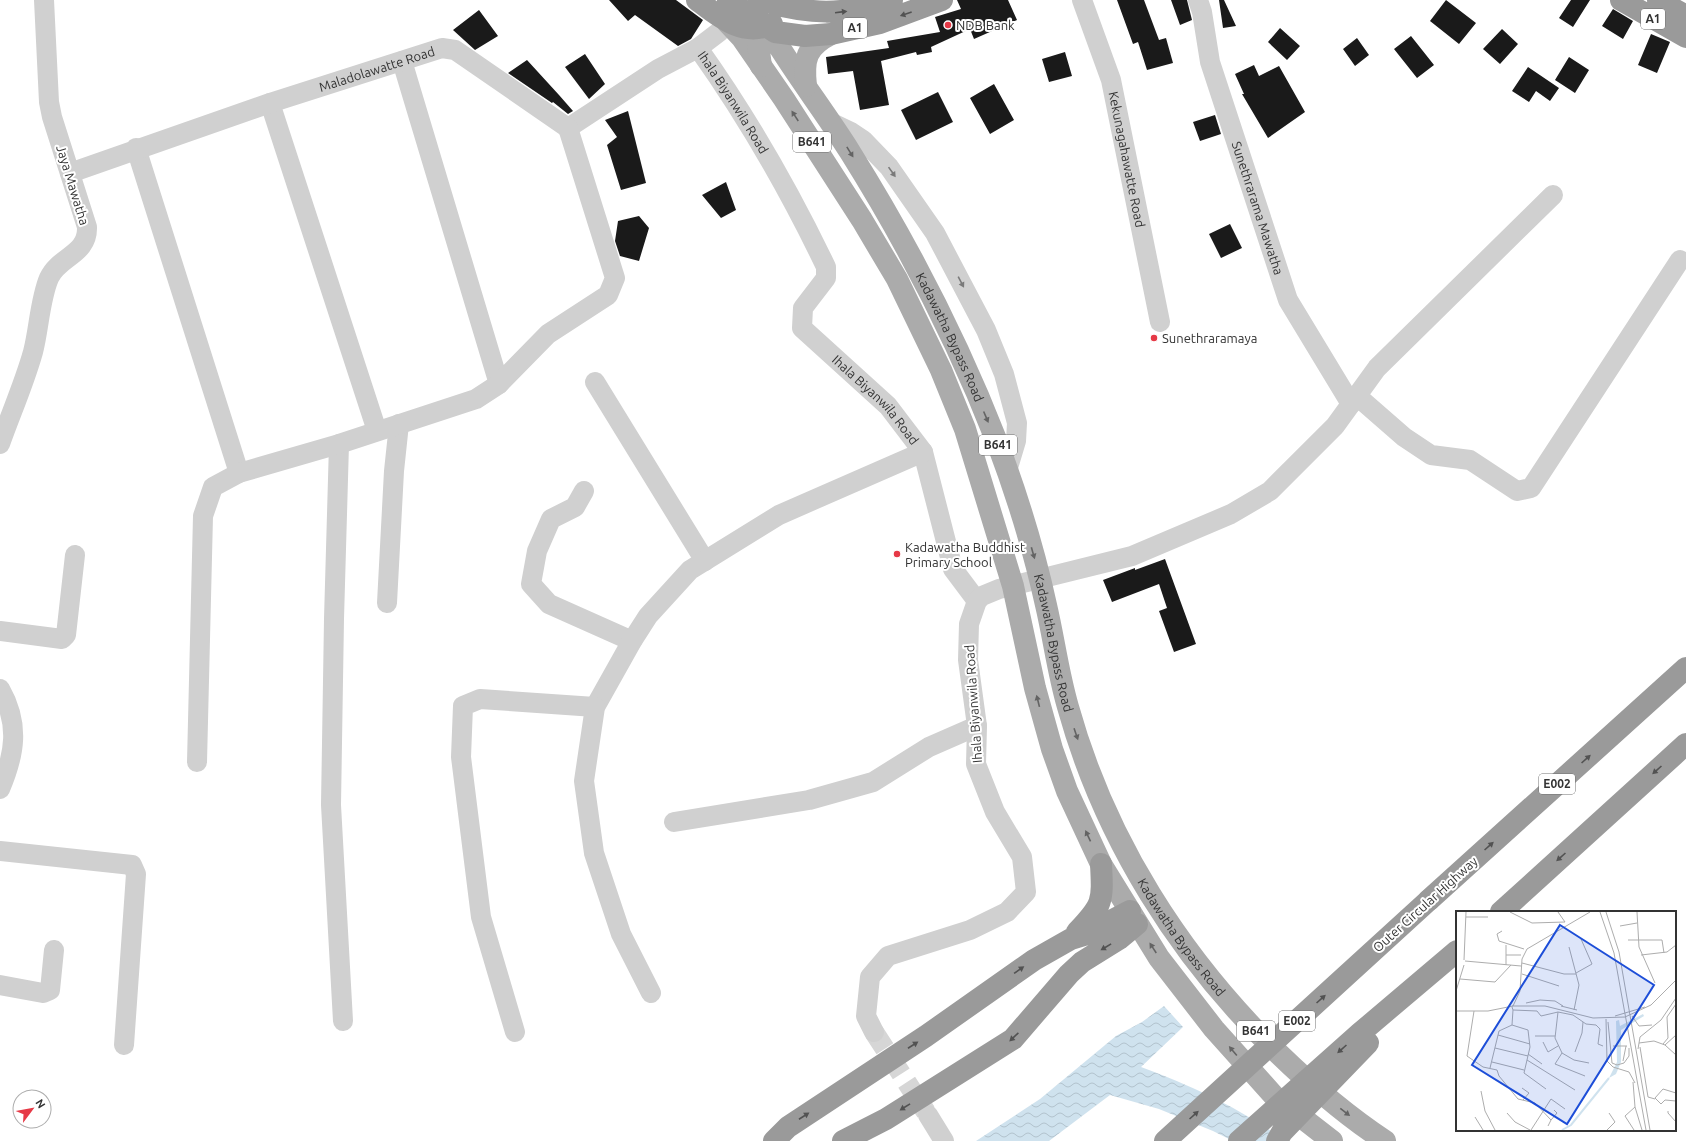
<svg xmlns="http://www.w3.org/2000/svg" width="1686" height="1141" font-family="Ubuntu,sans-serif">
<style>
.water{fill:url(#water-waves)}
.building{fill:#1a1a1a}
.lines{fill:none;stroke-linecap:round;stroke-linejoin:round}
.minor-tunnel{stroke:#d6d6d6;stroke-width:20;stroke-dasharray:20 10;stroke-linecap:butt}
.minor{stroke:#d0d0d0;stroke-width:20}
.major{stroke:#ababab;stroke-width:22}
.highway{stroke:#9a9a9a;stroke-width:22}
.highway-bridge{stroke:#9a9a9a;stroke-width:22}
.oneway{fill:#525252}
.oneway2{fill:#636363}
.oneway3{fill:#7a7a7a}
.poi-dot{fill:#e63946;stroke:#fff;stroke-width:1.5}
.labels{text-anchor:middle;stroke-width:4;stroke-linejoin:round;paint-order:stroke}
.shield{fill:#fff;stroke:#707070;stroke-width:1}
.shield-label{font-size:12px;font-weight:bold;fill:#333}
.poi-label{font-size:13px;fill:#333;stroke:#fff;text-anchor:start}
.street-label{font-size:13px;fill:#333;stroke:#fff}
.inset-river{fill:none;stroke:#cfe2ee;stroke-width:2}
.inset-road{fill:none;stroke:#adadad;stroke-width:1}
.view{fill:#1d4ed8;fill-opacity:0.15;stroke:#1d4ed8;stroke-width:2}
.inset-edge{fill:none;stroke:#333;stroke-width:2}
</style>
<defs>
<pattern id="water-waves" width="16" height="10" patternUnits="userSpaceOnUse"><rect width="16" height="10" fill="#cfe2ee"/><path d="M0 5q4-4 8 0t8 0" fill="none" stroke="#b2c2cd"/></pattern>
</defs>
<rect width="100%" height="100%" fill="#fff"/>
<!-- water -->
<path class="water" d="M1164 1006 1183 1027 1141 1067C1197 1088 1237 1107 1286 1141H1233L1213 1131 1159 1109 1110 1095 1049 1141H976L1040 1099 1116 1036 1142 1022Z"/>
<!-- building -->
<path class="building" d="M609 0H676L703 20 691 39 678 46 635 15 628 21Z
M957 0H1008L1017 20 974 39 970 29 931 47 932 52 917 55 916 52 881 61 889 105 860 110 853 71 828 74 826 57 889 48 887 41 940 32 935 17 961 9Z
M1117 0H1144L1159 40 1166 38 1173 63 1147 70 1138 42 1133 44Z
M1171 0H1187L1192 20 1180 25Z
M1219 0H1224L1236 26 1223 28Z
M1446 0 1476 23 1459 44 1430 21Z
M1571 0H1590L1573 27 1559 18Z
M1613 9 1633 21 1623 39 1602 26Z
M479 10 498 36 475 50 453 30Z
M1280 28 1300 46 1287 60 1268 42Z
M1502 29 1518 44 1500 64 1483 49Z
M1651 34 1670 42 1657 73 1638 65Z
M1411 36 1434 65 1417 78 1394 49Z
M1357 38 1369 55 1355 66 1343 49Z
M1065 52 1072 76 1049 82 1042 59Z
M585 54 605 84 589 99 565 67Z
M1569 57 1589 70 1575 93 1555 80Z
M527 60 559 95 573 111 568 114 553 102 552 103 508 73Z
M1254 65 1259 76 1279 66 1305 112 1268 138 1242 94H1244L1235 74Z
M1528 67 1559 88 1550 101 1536 91 1529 102 1512 91Z
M994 84 1014 120 990 134 970 98Z
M938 92 953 122 916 140 901 110Z
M628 111 646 183 621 190 607 145 617 137 605 120Z
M1215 115 1221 134 1200 141 1193 122Z
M726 182 736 210 721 218 702 195Z
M639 216 649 228 639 261 620 256 615 241 618 221Z
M1230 224 1242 248 1221 258 1209 234Z
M1165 559 1196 644 1174 652 1159 611 1167 608 1159 584 1112 602 1103 580 1135 568V570Z"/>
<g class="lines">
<!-- minor-tunnel -->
<path class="minor-tunnel" d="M874 1032 926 1112"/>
<!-- minor -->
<g class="minor">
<path id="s1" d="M1082 0 1111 80 1160 322"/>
<path id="s2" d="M1198 0 1202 12 1210 62 1288 300 1351 404"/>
<path id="s3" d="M727 22 719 32 698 48C745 114 791 194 826 267V278L803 308 802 328 888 406 923 452 953 569 977 601"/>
<path d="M402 61 499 384"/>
<path d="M270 103 377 431"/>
<path d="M830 122 851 132 863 140 889 167 935 233 986 330 1004 374 1017 423 1016 441 1007 471"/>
<path d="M136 148 239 473"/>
<path id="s4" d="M70 173 270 103 442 48 455 50 568 128 658 69 698 48"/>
<path d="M595 382 705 561"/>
<path d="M1357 396 1404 437 1431 455 1470 460 1517 491 1531 488 1680 260"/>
<path d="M0 444C11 413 24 384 33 352 39 329 40 299 49 278 59 256 88 255 87 227L52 117 49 102 44 0"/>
<path d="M339 444 334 619 331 805 343 1021"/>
<path d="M584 491 575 507 551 519 537 551 531 584 549 604 632 641"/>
<path d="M387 603 394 471 399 424"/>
<path d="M0 631 62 639 66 635 75 555"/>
<path d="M0 689C20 724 15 754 0 789"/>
<path d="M197 762 203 516 213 487 239 473 339 444 476 399 499 384 548 334 608 295 615 278 568 128"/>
<path d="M674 822 809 800 873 782 929 747 977 726"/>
<path d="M0 851 132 865 136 874 124 1045"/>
<path d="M0 985 43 993 50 990 54 950"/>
<path d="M651 993 621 934 594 853 584 781 595 707 632 641 648 616 690 570 779 515 923 452"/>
<path d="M515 1032 481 917 461 757 463 706 480 699 595 707"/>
<path d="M874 1032 866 1016 870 977 888 956 970 930 1007 912 1026 892 1022 857 995 812 976 764 977 726 968 660 969 624 977 601 982 596 999 589 1132 556 1231 514 1270 491 1335 426 1377 368 1553 195"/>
<path d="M928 1115 944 1141"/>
</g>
<!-- major -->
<g class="major">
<path d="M727 22 742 38 784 99 862 220 897 279 941 370 965 429 1013 586 1035 688 1052 749 1067 791 1101 864 1159 958 1214 1029 1274 1096 1332 1141"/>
<path id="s5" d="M761 66 758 44 767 27C792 70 823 109 850 152 907 243 958 342 997 442 1017 495 1034 550 1046 605 1054 639 1058 673 1068 707 1105 840 1180 958 1279 1054 1312 1086 1347 1116 1385 1141"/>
<path d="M806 86C803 59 806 47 831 34"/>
</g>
<!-- highway -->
<path class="highway" d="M697 0C718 16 743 38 772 24
M728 0 775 32 805 36 831 34 880 23 942 0
M759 0C810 15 842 16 892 0
M1621 0 1686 37
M1658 0 1686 16
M1429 900 1686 668
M1501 912 1686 744
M1077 932C1103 905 1103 902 1101 864
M774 1141 788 1127 926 1036 1034 960 1071 939 1084 935 1130 911
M843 1141 886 1119 1013 1039 1069 974 1082 962 1119 939 1137 924"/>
<!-- highway-bridge -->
<path class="highway-bridge" d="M1165 1141 1429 900
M1239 1141 1359 1034 1457 951
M1277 1141 1282 1132 1368 1043"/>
</g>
<!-- one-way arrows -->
<defs><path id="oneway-solid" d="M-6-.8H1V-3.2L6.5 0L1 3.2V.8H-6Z"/></defs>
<g class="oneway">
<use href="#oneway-solid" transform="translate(841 12) rotate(-7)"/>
<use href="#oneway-solid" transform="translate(906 14) rotate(161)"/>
<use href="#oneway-solid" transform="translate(1586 759) rotate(-42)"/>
<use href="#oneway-solid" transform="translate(1657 770) rotate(138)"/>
<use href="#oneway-solid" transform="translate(1489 846) rotate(-42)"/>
<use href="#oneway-solid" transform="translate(1561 857) rotate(138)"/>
<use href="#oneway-solid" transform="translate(1106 947) rotate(149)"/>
<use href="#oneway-solid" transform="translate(1019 970) rotate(-35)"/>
<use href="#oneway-solid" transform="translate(1321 999) rotate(-42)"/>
<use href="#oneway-solid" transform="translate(1014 1037) rotate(137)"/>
<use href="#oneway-solid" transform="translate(913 1045) rotate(-33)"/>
<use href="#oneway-solid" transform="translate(1342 1049) rotate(138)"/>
<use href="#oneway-solid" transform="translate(905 1107) rotate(148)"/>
<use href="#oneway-solid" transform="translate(1194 1115) rotate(-42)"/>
<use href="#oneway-solid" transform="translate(804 1116) rotate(-33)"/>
</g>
<g class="oneway2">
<use href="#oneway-solid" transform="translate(795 116) rotate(-123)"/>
<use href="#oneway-solid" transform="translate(850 152) rotate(58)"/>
<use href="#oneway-solid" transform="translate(986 417) rotate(67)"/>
<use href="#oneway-solid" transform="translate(1033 553) rotate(74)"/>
<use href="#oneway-solid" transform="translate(1038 701) rotate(-104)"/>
<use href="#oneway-solid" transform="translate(1076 734) rotate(71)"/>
<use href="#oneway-solid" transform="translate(1088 836) rotate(-115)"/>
<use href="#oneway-solid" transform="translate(1153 948) rotate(-123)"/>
<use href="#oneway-solid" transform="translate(1233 1051) rotate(-130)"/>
<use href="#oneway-solid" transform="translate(1345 1112) rotate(38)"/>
</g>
<g class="oneway3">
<use href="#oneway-solid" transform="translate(892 172) rotate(55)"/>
<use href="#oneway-solid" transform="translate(961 282) rotate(62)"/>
</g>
<!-- markers -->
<g class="poi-dot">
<circle cx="948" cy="25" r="4"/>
<circle cx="1154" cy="338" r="4"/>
<circle cx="897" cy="554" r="4"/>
</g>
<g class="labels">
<!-- shield labels -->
<g class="shield">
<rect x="1641" y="9" width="24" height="20" rx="3"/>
<rect x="843" y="18" width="24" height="20" rx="3"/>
<rect x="793" y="132" width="38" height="20" rx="3"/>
<rect x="979" y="435" width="38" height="20" rx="3"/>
<rect x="1539" y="774" width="36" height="20" rx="3"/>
<rect x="1279" y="1011" width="36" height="20" rx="3"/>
<rect x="1237" y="1021" width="38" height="20" rx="3"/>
</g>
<g class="shield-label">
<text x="1653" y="23">A1</text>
<text x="855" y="32">A1</text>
<text x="812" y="146">B641</text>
<text x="998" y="449">B641</text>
<text x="1557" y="788">E002</text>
<text x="1297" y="1025">E002</text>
<text x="1256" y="1035">B641</text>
</g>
<!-- poi labels -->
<g class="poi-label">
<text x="956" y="30">NDB Bank</text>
<text x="1162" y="343">Sunethraramaya</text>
<text x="905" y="552">Kadawatha Buddhist<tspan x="905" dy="15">Primary School</tspan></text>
</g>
<!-- street labels -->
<g class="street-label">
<text dy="5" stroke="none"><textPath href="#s4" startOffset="324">Maladolawatte Road</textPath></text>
<text dy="5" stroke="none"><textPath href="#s3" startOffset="104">Ihala Biyanwila Road</textPath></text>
<text dy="5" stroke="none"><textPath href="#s1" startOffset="166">Kekunagahawatte Road</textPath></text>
<text transform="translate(73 185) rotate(73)" y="5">Jaya Mawatha</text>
<text dy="5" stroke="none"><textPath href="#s2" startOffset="217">Sunethrarama Mawatha</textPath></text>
<text dy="5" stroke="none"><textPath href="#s5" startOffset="402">Kadawatha Bypass Road</textPath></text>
<text dy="5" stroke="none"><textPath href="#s3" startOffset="465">Ihala Biyanwila Road</textPath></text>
<text dy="5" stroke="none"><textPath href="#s5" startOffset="726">Kadawatha Bypass Road</textPath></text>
<text transform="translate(973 704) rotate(-94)" y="5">Ihala Biyanwila Road</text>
<text transform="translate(1425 904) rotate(-42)" y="5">Outer Circular Highway</text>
<text dy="5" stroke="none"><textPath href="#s5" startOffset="1050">Kadawatha Bypass Road</textPath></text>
</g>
</g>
<!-- overview -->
<g transform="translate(1456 911)">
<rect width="220" height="220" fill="#fff"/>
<path d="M187 103 188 105 165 119V151L160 163 153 167 161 151 160 110 163 109 164 115Z" fill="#cfe2ee"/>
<path class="inset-river" d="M106 219 115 214 153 167"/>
<path class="inset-road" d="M54 1 76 12 109 11M102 1 109 11M144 1 158 42 190 219M150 1 163 41 194 219M181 1 183 36 199 72M10 6H32M164 15 181 12M46 20 41 23 43 30 68 38M172 29H206L208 42M50 34V54M113 36 123 74 118 99M50 44H65M185 44 211 41 220 34M8 49 10 1M9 50 65 55M66 52 108 63H120M120 62 136 53 125 28M66 63 103 75M4 68 39 71 55 54M0 80 8 54M70 92 84 89 99 90 107 95M56 95H89L137 107 169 106 195 94 220 69M105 95 121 99M56 96 57 99 81 100 85 105 102 101 117 104 130 113 140 114 144 118 142 133 147 135M0 100H32L57 95 64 80 66 48 71 38 134 1M18 100 11 145 27 156 41 159 43 165 62 188 79 192 95 209 92 215M102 101 99 127 106 142 118 149 133 152M159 105 189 96M176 105 183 115 196 114M150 108 151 150 157 156 173 161 179 172M152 111 156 152 161 154 168 152 173 145V137M56 114 72 119 74 136 68 162 90 178M42 124 74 133M79 125H99M87 131 92 141 102 135M183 132 198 130 209 134 220 144M207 133 212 127 211 106 220 93M209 134 220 124M157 135H171M184 136 192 186 199 188M39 137 72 145M182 138 184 126 205 109 220 87M119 141 126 122 127 111M106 142 99 153 129 165M72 143 86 153M71 149 119 179M167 150 170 135M36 151 68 159M34 157 43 120 56 114 57 99M177 171 179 196 186 219M66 177 73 182 67 189M25 180 29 200 39 219M220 182 207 178 199 187 205 193 209 189 220 190M212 200V202L220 211M51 202 59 211 74 219M19 206 27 219M95 209 101 202 98 199M75 219 95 188 109 198M151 219 159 211 153 202M178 219 169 205 179 196"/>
<path class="view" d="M104 14 198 74 111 213 16 154Z"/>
<rect width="220" height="220" class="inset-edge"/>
</g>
<!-- north arrow -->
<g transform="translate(32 1109) rotate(58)"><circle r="19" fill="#ffffff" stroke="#adadad"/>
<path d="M0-3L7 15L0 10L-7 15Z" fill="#e63946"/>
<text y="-6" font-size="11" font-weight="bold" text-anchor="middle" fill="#333333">N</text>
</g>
</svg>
